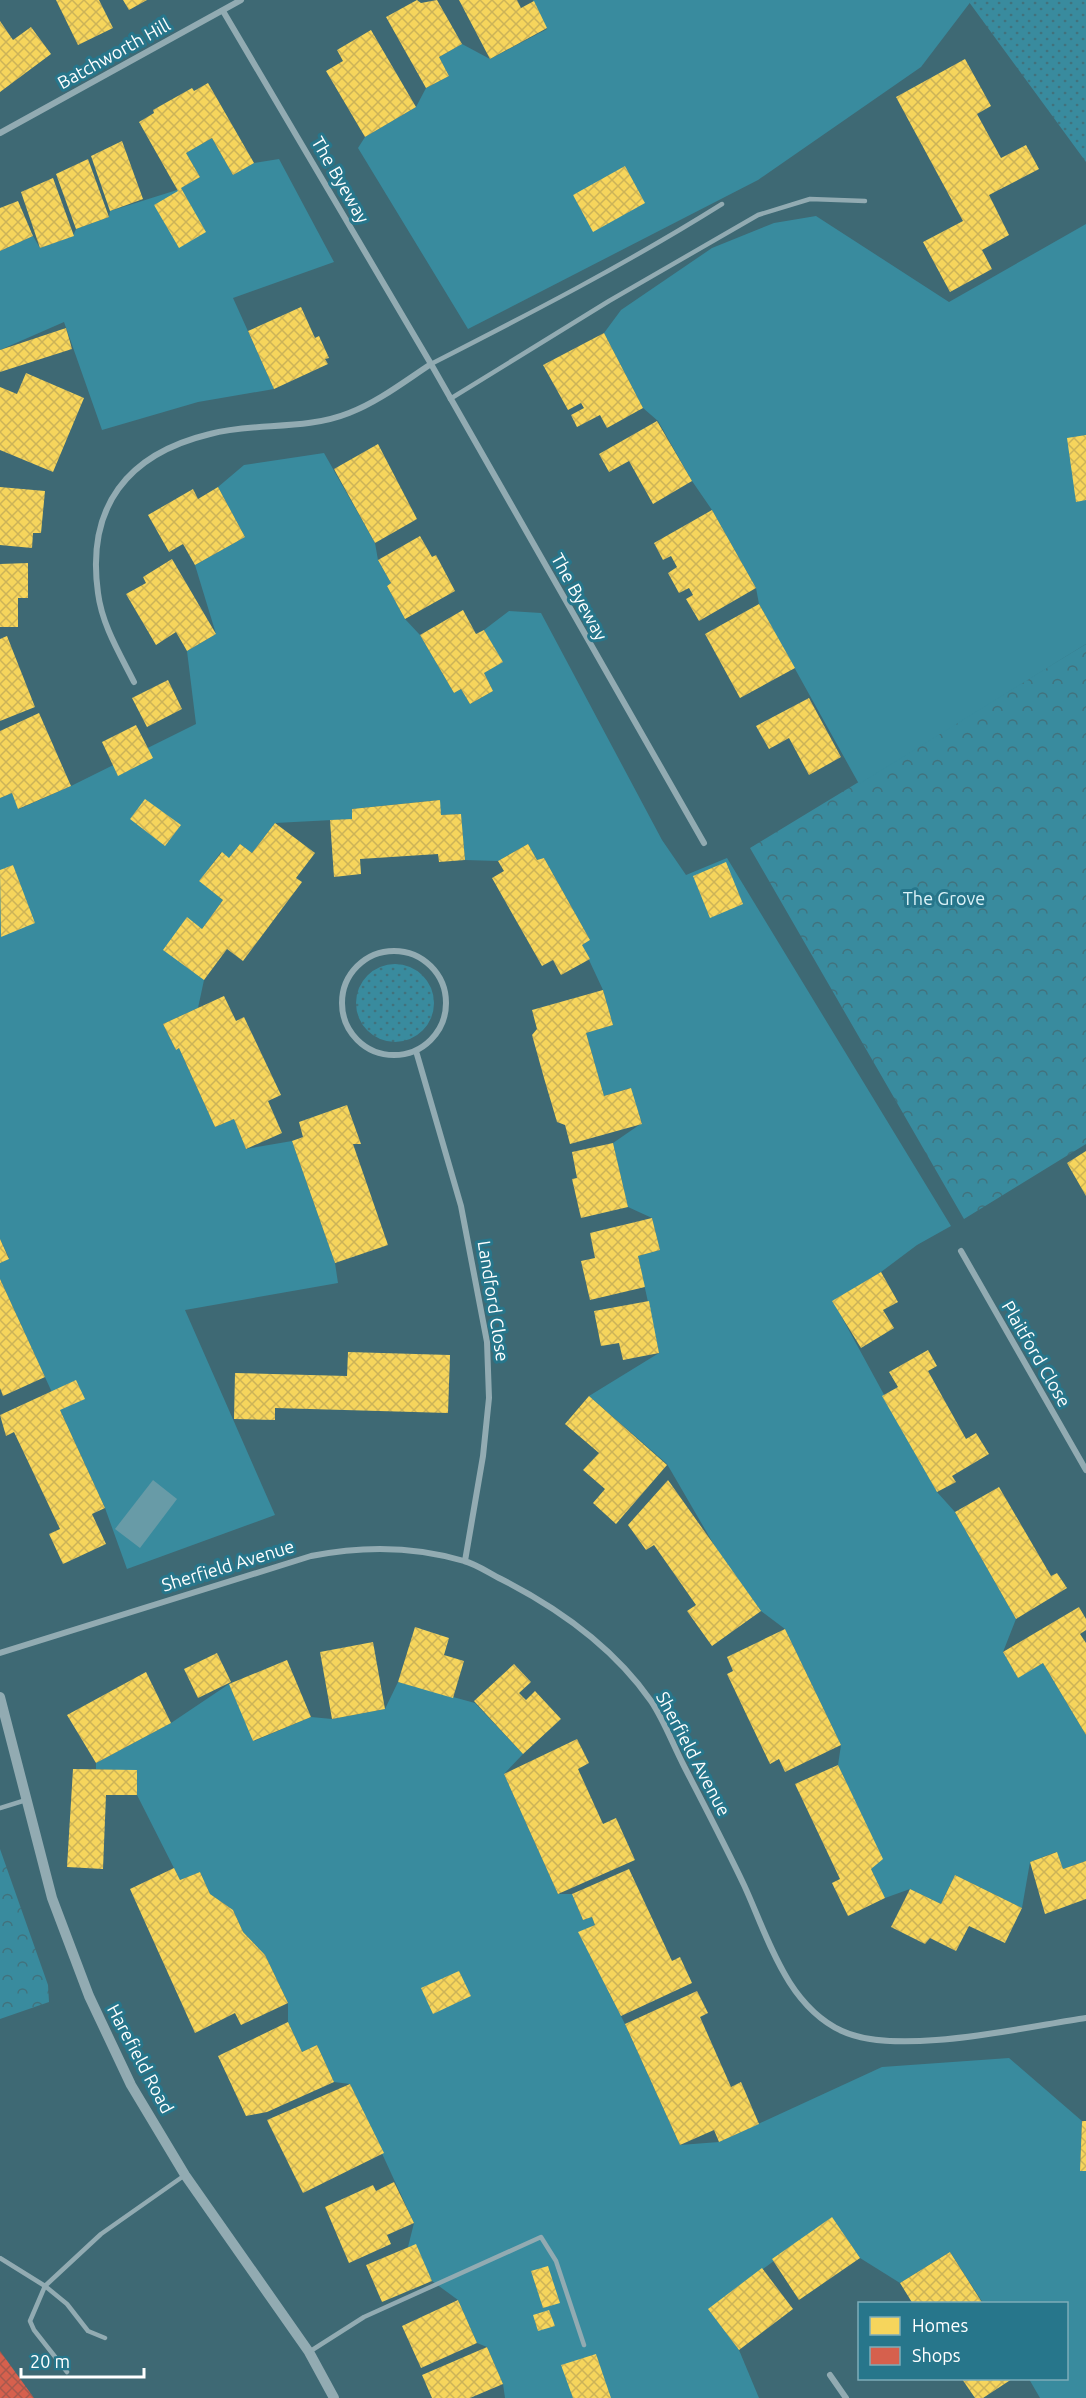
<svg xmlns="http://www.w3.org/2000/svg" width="1086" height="2398" font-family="Ubuntu,sans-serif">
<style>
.grass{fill:url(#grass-dots)}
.forest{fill:url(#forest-crowns)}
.green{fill:#398b9e}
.water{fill:#689ba7}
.homes{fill:url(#homes-cross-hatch)}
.shops{fill:url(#shops-cross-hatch)}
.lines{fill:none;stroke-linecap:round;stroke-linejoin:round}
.service{stroke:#92abb2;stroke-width:4.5}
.minor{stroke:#92abb2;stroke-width:6}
.tertiary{stroke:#92abb2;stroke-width:10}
.labels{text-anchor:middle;stroke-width:6;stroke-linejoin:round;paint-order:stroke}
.street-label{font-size:18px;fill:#fff;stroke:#27768b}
.park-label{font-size:18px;fill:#ddf3f8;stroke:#27768b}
</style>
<defs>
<pattern id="grass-dots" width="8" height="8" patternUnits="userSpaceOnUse" patternTransform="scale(1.5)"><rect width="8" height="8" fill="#398b9e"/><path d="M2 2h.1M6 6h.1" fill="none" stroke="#41727d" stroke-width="1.8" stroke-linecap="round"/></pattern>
<pattern id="forest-crowns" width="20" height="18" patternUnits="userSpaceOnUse" patternTransform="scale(1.5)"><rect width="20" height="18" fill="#398b9e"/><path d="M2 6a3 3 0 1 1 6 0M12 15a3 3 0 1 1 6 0" fill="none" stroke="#41727d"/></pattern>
<pattern id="homes-cross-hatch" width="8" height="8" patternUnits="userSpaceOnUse" patternTransform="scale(1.5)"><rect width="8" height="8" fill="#f6d55c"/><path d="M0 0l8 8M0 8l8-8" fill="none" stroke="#ccb358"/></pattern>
<pattern id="shops-cross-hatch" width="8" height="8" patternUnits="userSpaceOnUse" patternTransform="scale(1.5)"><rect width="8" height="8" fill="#d6604d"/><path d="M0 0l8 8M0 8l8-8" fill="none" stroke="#a6594d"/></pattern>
</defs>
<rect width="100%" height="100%" fill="#3e6974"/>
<!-- grass -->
<path class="grass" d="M972 0H1086V162L969 2Z
M356 1003a39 39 0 1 1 78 0a39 39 0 1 1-78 0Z"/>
<!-- forest -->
<path class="forest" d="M1086 644V1144L964 1219 750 848Z
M0 1849 48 1985 49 2002 0 2019Z"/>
<!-- green -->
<path class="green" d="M533 0H972L921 67 758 180 468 329 358 148 365 137 416 107 426 88 449 76 439 57 462 44 490 59 547 29Z
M212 138 233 175 254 163 279 159 334 262 233 298 274 389 198 402 102 430 64 322 0 350V251L33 236 40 248 73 236 76 229 109 217 110 211 177 190 200 177 186 153Z
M816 216 949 302 1086 224V644L859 784 759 604 756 588 712 510 692 481 658 421 643 408 604 333 621 310 712 248 774 223Z
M324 453 375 543 378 560 391 583 387 586 405 619 420 635 454 693 461 689 470 704 493 691 484 673 502 662 484 630 509 611 541 613 662 840 686 875 727 858 951 1226 917 1245 881 1272 833 1301 937 1492 955 1512 1016 1619 1003 1652 1018 1677 1043 1663 1086 1735V1861L1063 1869 1056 1852 1030 1862 1022 1908 955 1875 941 1904 910 1889 885 1898 871 1869 862 1817 838 1765 841 1745 785 1629 761 1611 717 1550 667 1464 589 1396 659 1353 638 1256 660 1250 652 1218 628 1207 613 1143 642 1123 630 1088 604 1096 586 1033 613 1025 603 990 582 945 590 940 544 858 537 860 528 844 498 861 465 860 461 814 441 815 439 800 352 809V819L275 823 252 853 240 844 229 858 221 852 200 881 223 900 202 929 204 980 198 1008 163 1024 176 1050 179 1048 215 1127 234 1119 246 1149 292 1141 335 1263 338 1283 185 1310 275 1515 127 1569 105 1508 0 1279V1263L9 1258 0 1239V798L12 793 19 809 71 786 196 724 187 651 216 634 195 565 245 537 218 487 244 465Z
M398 1682 475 1703 523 1754 504 1774 558 1894H572L583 1920 592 1917 595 1925 579 1933 625 2024 680 2145 719 2142 882 2067 1009 2058 1082 2121 1080 2170 1086 2171V2398H1040L1029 2379 1066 2378V2304L983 2303 950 2252 900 2283 860 2258 832 2218 709 2309 739 2350 759 2398H505L503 2384 487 2347 477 2343 458 2300 432 2281 408 2247 414 2223 350 2084 334 2082 317 2045 302 2052 288 2022V2003L265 1955 243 1932 233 1910 210 1894 200 1872 180 1880 137 1795V1771L96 1769V1763L171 1723 229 1684 254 1741 311 1717 332 1719 385 1709Z"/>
<!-- water -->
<path class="water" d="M153 1480 177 1499 140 1548 115 1529Z"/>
<!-- homes -->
<path class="homes" d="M56 0H99L113 28 78 45Z
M123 0H147L129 10Z
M417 0 421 3 437 0 462 44 439 57 449 76 426 88 386 17Z
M459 0H517L521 8 534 1 547 28 490 59Z
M0 21 13 40 31 27 51 54 0 92Z
M371 30 416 107 365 137 326 71 343 61 337 50Z
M965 59 991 106 977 114 1001 158 1026 145 1039 169 989 195 1009 235 982 250 992 269 950 292 923 242 963 221 896 97Z
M208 83 254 163 233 175 212 138 186 153 200 177 181 188 206 232 179 248 154 205 178 191 139 122 154 113 153 110 192 88 194 91Z
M122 141 143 199 110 211 91 156Z
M88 159 109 217 76 229 56 174Z
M625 166 645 203 593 232 573 195Z
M53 178 74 236 40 248 21 192Z
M18 201 33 236 0 251V208Z
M301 307 315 338 319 336 329 358 325 359 328 364 274 389 248 331Z
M66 328 72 349 0 372V350Z
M604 333 643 408 607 428 600 415 577 427 571 415 584 408 581 403 568 410 543 365Z
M26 373 84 398 53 472 0 450V387L17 394Z
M657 421 692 481 653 504 629 461 609 472 599 454Z
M1086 435V500L1076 502 1067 438Z
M378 444 417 519 375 543 334 469Z
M0 487 45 491 41 533H33L32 548 0 545Z
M218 487 245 537 195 565 183 544 169 552 148 515 193 489 198 499Z
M712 510 756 588 699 621 686 599 693 595 689 588 679 593 668 573 677 567 671 556 663 560 654 543Z
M420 536 432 557 436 555 455 591 405 619 387 586 391 583 378 560Z
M172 559 216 634 187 651 176 632 156 645 126 594 146 583 143 577Z
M28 563V598H18V627H0V564Z
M759 604 795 668 740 698 705 634Z
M463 610 476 634 484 630 503 662 484 673 493 691 470 704 461 689 454 693 420 635Z
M7 636 35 707 0 721V639Z
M168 680 182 709 147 727 132 698Z
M809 698 841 757 809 775 789 738 769 749 756 726Z
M39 713 71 786 18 809 12 793 0 798V731Z
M136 725 153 758 118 776 102 742Z
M145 799 181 825 165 846 130 819Z
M440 800 441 815 461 814 465 860 439 862 438 854 360 859 361 874 334 877 330 820 352 819V809Z
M275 823 315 853 296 878 302 882 243 961 227 949 204 980 163 950 187 917 202 929 223 900 199 881 222 852 229 858 240 844 252 853Z
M528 844 537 860 544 858 590 940 582 945 590 959 561 975 553 960 542 966 492 878 504 871 498 861Z
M726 862 743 904 710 918 693 876Z
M13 865 35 923 1 937 0 870Z
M603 990 613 1025 586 1033 604 1096 631 1088 642 1124 570 1144 565 1125 557 1122 544 1078 532 1035 537 1029 532 1010Z
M224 996 236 1021 244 1017 281 1095 268 1101 282 1133 246 1149 234 1119 215 1127 179 1048 176 1050 163 1024Z
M347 1105 361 1144H353L388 1245 335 1263 292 1141 303 1137 299 1122Z
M613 1143 628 1207 581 1218 572 1179 577 1178 572 1152Z
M1086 1151V1196L1067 1163Z
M652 1218 660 1250 638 1256 645 1287 590 1300 581 1261 595 1258 590 1233Z
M0 1239 9 1259 0 1263Z
M881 1272 898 1302 883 1310 894 1328 861 1348 832 1301Z
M0 1279 45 1377 3 1396 0 1388Z
M649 1301 659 1353 623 1360 619 1343 601 1346 594 1311Z
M928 1350 937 1366 928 1371 966 1439 976 1433 989 1454 952 1476 956 1482 937 1492 882 1396 898 1387 889 1372Z
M348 1352 450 1355 448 1413 275 1408V1420L234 1419 235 1373 347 1376Z
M76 1380 85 1399 60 1410 105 1508 92 1514 106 1544 63 1564 49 1534 60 1529 14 1432 6 1436 0 1415Z
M589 1396 667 1465 616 1524 593 1503 605 1489 583 1470 599 1453 565 1424Z
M668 1480 761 1611 712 1646 687 1611 696 1605 654 1545 646 1550 628 1525Z
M999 1487 1051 1576 1057 1573 1067 1588 1016 1619 955 1512Z
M1079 1607 1086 1619V1630L1080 1634 1086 1643V1735L1043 1663 1018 1678 1003 1652Z
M415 1627 449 1638 444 1655 464 1661 453 1698 398 1682Z
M785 1629 841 1745 785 1772 779 1759 770 1764 727 1674 733 1671 727 1657Z
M373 1642 385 1709 332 1719 320 1652Z
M217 1653 231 1682 198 1698 184 1669Z
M287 1660 311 1717 253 1741 229 1684Z
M514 1664 531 1682 519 1693 526 1700 535 1691 561 1719 523 1754 474 1701Z
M146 1672 171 1723 96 1763 67 1715Z
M577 1739 589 1763 578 1769 603 1824 616 1818 635 1860 558 1894 504 1774Z
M838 1765 883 1859 871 1869 885 1898 848 1916 832 1883 840 1879 795 1784Z
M73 1769 137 1770V1795H106L103 1869 67 1867Z
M1057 1852 1063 1869 1086 1861V1899L1045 1914 1030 1862Z
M174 1868 180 1880 200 1872 210 1894 233 1910 243 1932 265 1955 288 2003 241 2025 235 2013 195 2033 130 1889Z
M629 1869 672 1961 680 1957 692 1983 621 2016 578 1932 595 1925 592 1917 583 1920 572 1894Z
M955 1875 1022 1908 1005 1943 969 1926 956 1951 930 1938 925 1944 891 1927 910 1889 941 1904Z
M459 1971 471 1996 433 2014 421 1988Z
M697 1991 708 2013 700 2017 731 2087 741 2082 759 2124 719 2142 714 2130 680 2145 625 2024Z
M288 2022 302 2052 317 2045 334 2082 267 2112 246 2116 218 2056Z
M350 2084 384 2153 303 2193 267 2120Z
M1082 2121H1086V2171H1080Z
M394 2182 414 2223 387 2235 391 2244 349 2263 325 2207 373 2185 376 2191Z
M832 2217 860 2258 799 2300 772 2259Z
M416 2244 432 2281 382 2302 366 2265Z
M950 2252 983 2304H913L900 2283Z
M548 2266 560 2303 543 2308 531 2271Z
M762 2268 793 2309 739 2350 708 2309Z
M458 2300 477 2343 421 2368 402 2326Z
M549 2310 555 2326 538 2331 533 2315Z
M487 2347 503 2384 470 2398H432L422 2375Z
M596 2354 611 2398H573L561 2365Z
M962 2379H1012L983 2398H975Z"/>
<!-- shops -->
<path class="shops" d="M0 2351 34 2398H0Z"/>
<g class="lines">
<!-- service -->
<path class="service" d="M431 364C529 314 628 263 722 204
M450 399 609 301 758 215 810 199 865 201
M0 1808 26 1800
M0 2258 45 2286 67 2304 88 2331 105 2338
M309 2352 364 2317 541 2237 556 2261 584 2345
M67 2372 34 2330 30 2321 45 2286 101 2234 185 2175"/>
<!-- minor -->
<path class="minor" d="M223 11 431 364 704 843
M0 133 241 0
M134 682C120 654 102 625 98 593 86 507 127 454 210 434 255 422 304 431 349 413 378 402 405 381 431 364
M342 1003a52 52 0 1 1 104 0a52 52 0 1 1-104 0Z
M416 1051 461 1206 487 1342 489 1398 483 1456 465 1561
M961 1251 1086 1470
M0 1653 311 1556C361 1546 414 1546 464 1561 476 1564 489 1573 501 1579 558 1608 614 1648 651 1701 664 1720 673 1745 684 1766 704 1805 725 1845 744 1885 768 1937 786 2005 842 2031 897 2057 1024 2027 1086 2018
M830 2375 846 2398"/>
<!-- tertiary -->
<path class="tertiary" d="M0 1697 52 1898 89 1996 131 2085 185 2175 309 2352 334 2398"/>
</g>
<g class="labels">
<!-- street labels -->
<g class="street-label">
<text transform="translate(114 54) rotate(-29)" y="6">Batchworth Hill</text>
<text transform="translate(340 180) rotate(60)" y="6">The Byeway</text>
<text transform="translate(579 597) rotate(61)" y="6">The Byeway</text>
<text transform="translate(493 1301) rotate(81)" y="6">Landford Close</text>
<text transform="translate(1036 1354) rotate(60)" y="6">Plaitford Close</text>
<text transform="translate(228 1566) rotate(-17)" y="6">Sherfield Avenue</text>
<text transform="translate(693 1754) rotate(62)" y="6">Sherfield Avenue</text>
<text transform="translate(140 2059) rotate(62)" y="6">Harefield Road</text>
</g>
<!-- park labels -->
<g class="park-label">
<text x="944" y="905">The Grove</text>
</g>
</g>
<!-- legend -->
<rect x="858" y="2302" width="210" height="78" fill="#27768b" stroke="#7dadb9" stroke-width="1.5"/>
<rect x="870" y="2317" width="30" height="18" fill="#f6d55c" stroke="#7dadb9" stroke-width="1.5"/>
<text x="912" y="2332" font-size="18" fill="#ffffff">Homes</text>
<rect x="870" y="2347" width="30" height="18" fill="#d6604d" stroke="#7dadb9" stroke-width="1.5"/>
<text x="912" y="2362" font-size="18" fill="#ffffff">Shops</text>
<!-- scale -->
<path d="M21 2368v9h123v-9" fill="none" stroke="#ffffff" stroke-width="3"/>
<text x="30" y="2368" font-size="18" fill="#ffffff" stroke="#27768b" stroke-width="4.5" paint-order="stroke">20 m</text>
</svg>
